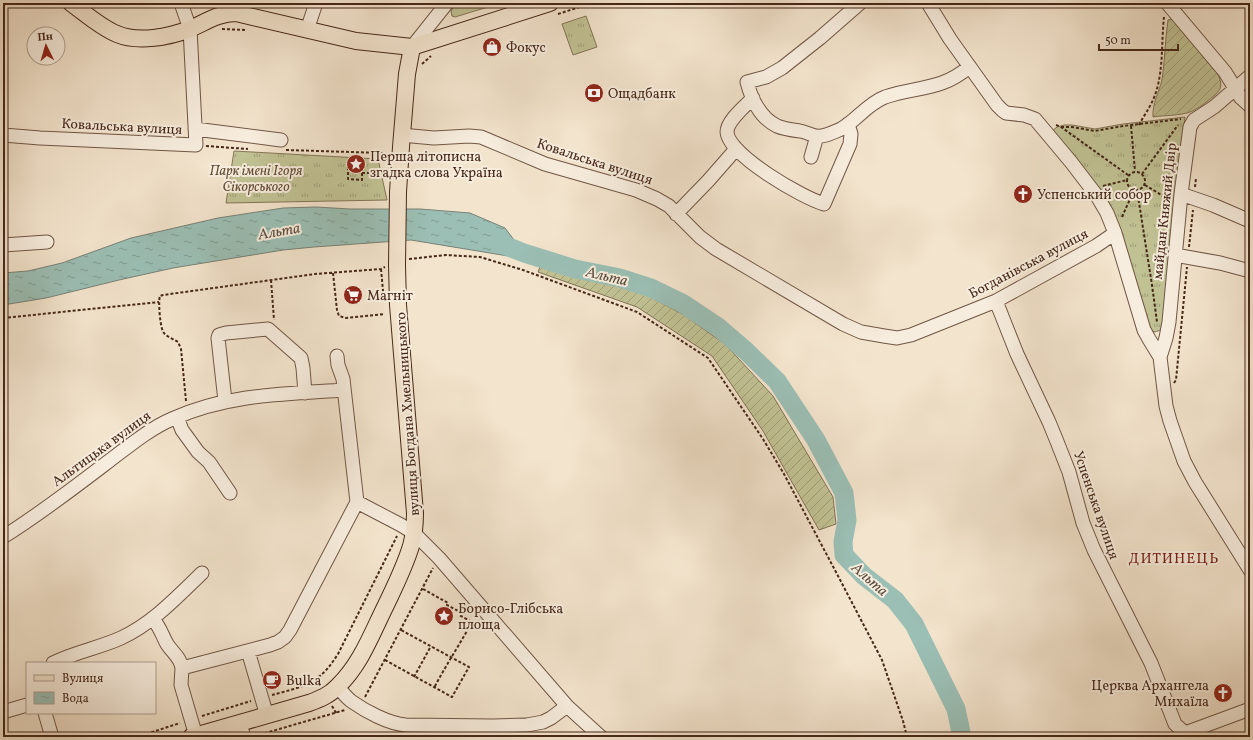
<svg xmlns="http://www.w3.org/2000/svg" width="1253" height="740" font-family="Vollkorn,serif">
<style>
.grass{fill:url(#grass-tufts);stroke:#847456}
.garden{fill:url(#garden-furrows);stroke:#847456}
.water{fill:url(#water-ripples);stroke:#798276}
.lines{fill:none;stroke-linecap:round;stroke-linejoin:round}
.river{stroke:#9bbfb5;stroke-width:19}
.minor-casing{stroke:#715645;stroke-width:15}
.major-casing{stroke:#462718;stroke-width:18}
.path{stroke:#462718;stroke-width:2;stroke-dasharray:3 2;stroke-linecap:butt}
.minor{stroke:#f7edde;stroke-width:13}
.major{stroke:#f3e4cd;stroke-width:16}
.labels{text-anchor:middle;stroke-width:4;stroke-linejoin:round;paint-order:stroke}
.poi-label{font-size:14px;fill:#462718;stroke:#f7edde;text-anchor:start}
.street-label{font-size:14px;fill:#462718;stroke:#f7edde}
.park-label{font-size:14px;font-style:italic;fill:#654e37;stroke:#f7edde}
.water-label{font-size:15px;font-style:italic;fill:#5b4d3f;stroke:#f7edde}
.neighbourhood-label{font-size:15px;letter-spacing:1px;fill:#7a1f14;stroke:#f7edde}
</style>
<defs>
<pattern id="grass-tufts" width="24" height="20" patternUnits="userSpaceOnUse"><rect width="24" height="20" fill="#c1c294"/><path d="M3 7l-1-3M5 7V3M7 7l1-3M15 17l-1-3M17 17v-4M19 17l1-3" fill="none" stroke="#9f9e78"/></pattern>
<pattern id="garden-furrows" width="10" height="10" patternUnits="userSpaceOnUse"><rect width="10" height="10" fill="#c1c294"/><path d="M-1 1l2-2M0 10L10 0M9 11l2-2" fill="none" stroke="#9f9e78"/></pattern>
<pattern id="water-ripples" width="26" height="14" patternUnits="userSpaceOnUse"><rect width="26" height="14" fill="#9bbfb5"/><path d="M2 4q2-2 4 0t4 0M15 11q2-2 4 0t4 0" fill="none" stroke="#809b92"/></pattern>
</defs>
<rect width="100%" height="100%" fill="#f3e4cd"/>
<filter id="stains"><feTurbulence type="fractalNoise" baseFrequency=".005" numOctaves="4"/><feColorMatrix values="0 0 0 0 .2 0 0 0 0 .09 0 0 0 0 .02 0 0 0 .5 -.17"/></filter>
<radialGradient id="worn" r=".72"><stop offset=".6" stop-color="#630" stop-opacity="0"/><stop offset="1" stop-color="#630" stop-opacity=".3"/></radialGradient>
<!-- grass -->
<path class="grass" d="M456 3H501L455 17 452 16 451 11Z
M586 16 597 47 573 55 562 24Z
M1185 117 1163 329 1155 332 1150 330 1121 234 1052 131 1057 127 1064 125H1072L1095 129 1123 124Z
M234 151 378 159 387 200 226 203Z"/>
<!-- garden -->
<path class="garden" d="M1172 19 1217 73C1220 78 1222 84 1220 89 1218 94 1197 110 1190 112 1179 116 1165 115 1153 117 1152 104 1159 92 1162 80 1165 60 1165 40 1168 20Z
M541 264 576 275 639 291 684 315 726 345 773 396 833 497 836 524 819 530 763 431 712 356 637 307 538 272Z"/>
<!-- water -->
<path class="water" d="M316 207 350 209H420L470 213 505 228 524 253 508 256 411 240 314 247 283 250 173 268 119 280 46 298 3 305V273L28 271 62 263 131 238 218 218 283 208Z"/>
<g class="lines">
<!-- river -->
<path class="river" d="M501 244 524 253 575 269 620 278 651 288 682 303 718 327 746 351 777 381 816 440 844 493 847 520 843 542 844 555 864 576 895 600 914 624 956 709 962 737"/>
<defs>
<path id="minor" d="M860 3 820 38 782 68 766 77 747 82C751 98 760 118 777 126 784 129 792 130 800 131 805 132 810 134 815 136 822 138 834 132 841 129 857 120 867 104 885 97 917 86 941 91 969 67
M928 3 950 39 997 105 1002 110 1006 113 1024 115 1035 119 1071 162 1097 196 1107 213 1115 233 1144 330 1149 339 1160 357 1166 406 1170 421 1184 461 1195 482 1250 570
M1167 3 1225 72 1241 98 1250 106
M307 30 316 3
M412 47 447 3
M753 98C745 106 727 121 727 132 728 155 803 198 824 204L850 144 851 134 848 124
M195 129 281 140
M3 135 40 138 196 145 190 29 181 3
M401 135 434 138 469 136 481 137 545 164 636 190 657 199 669 206 700 237 716 249 843 324 861 332 884 336 897 338 911 335 996 301 1096 246 1115 233
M811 157 817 136
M1181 194 1213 205 1250 221
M676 214 708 181 736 149
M3 245 47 242
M1175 255 1220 263 1250 271
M996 301 1017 354 1049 422 1056 439 1069 472 1083 523 1094 550 1151 663 1175 724 1185 733 1184 737
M1160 357 1166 338 1169 322 1181 194 1190 127 1194 120 1214 107 1250 76
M225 401 218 338 219 335 226 333 268 329 301 358 303 368 305 393
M177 417 182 430 198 452 209 462 230 493
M357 502 401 525 414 533 439 558 567 706 601 737
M3 537C40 514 75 487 109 461 129 446 149 429 172 419 227 394 285 394 344 390
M153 619C160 627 162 635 167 644 172 652 181 658 182 668
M248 651 267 716
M53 663C75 652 99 648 121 638 153 623 177 597 202 573
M338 687C342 692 346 697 351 701 365 711 389 724 406 725L493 726 527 725 543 722 551 718 567 706
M3 712 27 705
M45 713 52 737
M240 724 244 737
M1185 733 1250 709
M196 736 181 685 182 668 270 645 278 642 285 637 290 630 357 502 343 379 338 365 337 356"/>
<path id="major" d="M71 3C86 14 100 27 117 34 138 43 169 37 190 29 206 22 218 13 236 13L356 41 412 47 550 3
M191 737 309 703C320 699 330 695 338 686 361 664 372 633 386 605 395 586 405 566 411 546 414 535 415 524 415 513L398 305 397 265 398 192 401 147 407 74 412 47"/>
</defs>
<!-- minor casing -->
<use href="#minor" class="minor-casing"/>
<!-- major casing -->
<use href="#major" class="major-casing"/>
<!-- path -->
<path class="path" d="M558 14 592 3
M222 29 246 30
M422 64 431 56
M1056 125 1061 127 1128 175
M1139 125C1143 117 1149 109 1153 100 1164 75 1161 45 1164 17
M1131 126 1135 171
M1061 127H1072L1095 131 1123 126 1181 119
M206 146 248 149
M286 150 383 153
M1127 181a9 9 0 1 1 18 0a9 9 0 1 1-18 0Z
M362 173V180L348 179V166H362V173H385
M1142 174 1178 125
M1145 185 1168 199
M1103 186 1127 180
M1195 187 1196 178
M1137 190 1152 285 1157 322
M1122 217 1134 190
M1189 247 1193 210
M409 259 446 255 480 257 523 270 637 312 708 358 763 439 784 474 837 574 882 660 903 721 907 737
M381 269 384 302
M333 273 337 310 339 316 346 318 385 314
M271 280 274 320
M3 318 159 302
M1174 383 1176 380 1187 267
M186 401 181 349 178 342C173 339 167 337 164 333 160 329 158 301 160 296L163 295 315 274 381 269 385 267
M423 589 448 603 447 605 460 612 459 615 472 622C460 644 446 665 434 688
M385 660 452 697 469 667 401 630
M414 677 431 646
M272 695C286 691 306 687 317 678 326 672 332 663 338 654L397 536
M365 697 433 568
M332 706 336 713
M202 716 251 701
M255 736 345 710
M137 737 180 723"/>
<!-- minor -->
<use href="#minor" class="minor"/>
<!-- major -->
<use href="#major" class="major"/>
</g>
<!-- icons -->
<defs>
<symbol id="shop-disc" viewBox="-11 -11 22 22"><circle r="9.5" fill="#8f2418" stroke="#f7edde"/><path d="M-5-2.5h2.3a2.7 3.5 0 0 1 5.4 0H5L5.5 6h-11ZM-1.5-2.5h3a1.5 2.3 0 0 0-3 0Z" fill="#fff"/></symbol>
<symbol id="bank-disc" viewBox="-11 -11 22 22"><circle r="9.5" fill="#8f2418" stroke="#f7edde"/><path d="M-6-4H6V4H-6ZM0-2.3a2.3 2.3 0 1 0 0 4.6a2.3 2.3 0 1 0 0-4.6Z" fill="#fff"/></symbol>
<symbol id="sight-disc" viewBox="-11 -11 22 22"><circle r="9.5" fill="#8f2418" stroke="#f7edde"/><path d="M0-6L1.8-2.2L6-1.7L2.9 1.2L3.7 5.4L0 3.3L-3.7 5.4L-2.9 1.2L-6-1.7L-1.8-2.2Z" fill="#fff"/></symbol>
<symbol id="church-disc" viewBox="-11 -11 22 22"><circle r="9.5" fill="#8f2418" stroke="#f7edde"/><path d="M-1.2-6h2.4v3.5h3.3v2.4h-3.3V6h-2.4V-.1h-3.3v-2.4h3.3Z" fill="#fff"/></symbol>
<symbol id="supermarket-disc" viewBox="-11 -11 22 22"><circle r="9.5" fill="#8f2418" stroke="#f7edde"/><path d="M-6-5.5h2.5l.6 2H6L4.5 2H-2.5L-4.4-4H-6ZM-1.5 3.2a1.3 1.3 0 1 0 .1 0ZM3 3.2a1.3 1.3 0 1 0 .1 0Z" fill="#fff"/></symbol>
<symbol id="cafe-disc" viewBox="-11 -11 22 22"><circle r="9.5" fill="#8f2418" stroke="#f7edde"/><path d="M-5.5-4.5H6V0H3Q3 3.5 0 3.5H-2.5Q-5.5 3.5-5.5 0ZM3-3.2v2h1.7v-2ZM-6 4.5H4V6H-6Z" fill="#fff"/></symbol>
</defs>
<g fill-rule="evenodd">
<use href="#shop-disc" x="481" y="36" width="22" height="22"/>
<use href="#bank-disc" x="583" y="82" width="22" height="22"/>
<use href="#sight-disc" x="345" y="153" width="22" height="22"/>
<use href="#church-disc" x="1012" y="183" width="22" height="22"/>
<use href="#supermarket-disc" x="342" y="284" width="22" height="22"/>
<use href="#sight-disc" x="433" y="605" width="22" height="22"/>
<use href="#cafe-disc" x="261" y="669" width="22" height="22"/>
<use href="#church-disc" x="1212" y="682" width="22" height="22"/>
</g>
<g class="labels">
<!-- poi labels -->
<g class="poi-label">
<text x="506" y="52">Фокус</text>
<text x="608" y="98">Ощадбанк</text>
<text x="370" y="161">Перша літописна<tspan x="370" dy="16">згадка слова Україна</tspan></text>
<text x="1037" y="199">Успенський собор</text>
<text x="367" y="300">Магніт</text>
<text x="458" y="613">Борисо-Глібська<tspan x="458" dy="16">площа</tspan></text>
<text x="286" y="685">Bulka</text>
<text x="1209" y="690" text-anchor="end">Церква Архангела<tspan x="1209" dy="16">Михаїла</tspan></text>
</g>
<!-- street labels -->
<g class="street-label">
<text transform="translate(122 126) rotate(3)" y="5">Ковальська вулиця</text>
<text transform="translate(595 161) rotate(18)" y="5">Ковальська вулиця</text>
<text transform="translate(1164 211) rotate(-84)" y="5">майдан Княжий Двір</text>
<text transform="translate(1028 263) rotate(-28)" y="5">Богданівська вулиця</text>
<text transform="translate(407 414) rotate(-94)" y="5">вулиця Богдана Хмельницького</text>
<text transform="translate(101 448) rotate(-36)" y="5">Альтицька вулиця</text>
<text transform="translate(1097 505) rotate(71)" y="5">Успенська вулиця</text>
</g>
<!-- park labels -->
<g class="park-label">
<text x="256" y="175">Парк імені Ігоря<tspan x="256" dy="16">Сікорського</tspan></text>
</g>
<!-- water labels -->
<g class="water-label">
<text transform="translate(279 231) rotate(-10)" y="5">Альта</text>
<text transform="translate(607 276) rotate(13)" y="5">Альта</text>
<text transform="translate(870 579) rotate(41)" y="5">Альта</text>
</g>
<!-- neighbourhood labels -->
<g class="neighbourhood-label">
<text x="1174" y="563">ДИТИНЕЦЬ</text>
</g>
</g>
<!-- margin -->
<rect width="1253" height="740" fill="none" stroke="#f3e4cd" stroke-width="16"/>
<rect x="4" y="4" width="1245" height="732" fill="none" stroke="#462718" stroke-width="2"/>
<rect x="8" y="8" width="1237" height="724" fill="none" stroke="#462718"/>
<!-- legend -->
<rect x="26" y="662" width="130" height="52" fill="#f7edde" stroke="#b09e8f"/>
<rect x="34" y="675" width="20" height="6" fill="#f3e4cd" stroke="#b09e8f"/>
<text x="62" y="682" font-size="12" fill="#462718">Вулиця</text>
<rect x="34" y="692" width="20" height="12" fill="url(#water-ripples)" stroke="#b09e8f"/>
<text x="62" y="702" font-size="12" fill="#462718">Вода</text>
<!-- north arrow -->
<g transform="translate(46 46) rotate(355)"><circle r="19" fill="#f7edde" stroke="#b09e8f"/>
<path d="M0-3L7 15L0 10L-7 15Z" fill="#8f2418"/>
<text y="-6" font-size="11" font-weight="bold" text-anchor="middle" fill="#462718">Пн</text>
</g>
<!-- scale -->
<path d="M1099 44v6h79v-6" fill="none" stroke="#462718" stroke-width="2"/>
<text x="1105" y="44" font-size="12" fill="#462718" stroke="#f7edde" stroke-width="3" paint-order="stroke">50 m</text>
<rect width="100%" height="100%" filter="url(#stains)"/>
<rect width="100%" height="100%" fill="url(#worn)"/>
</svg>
